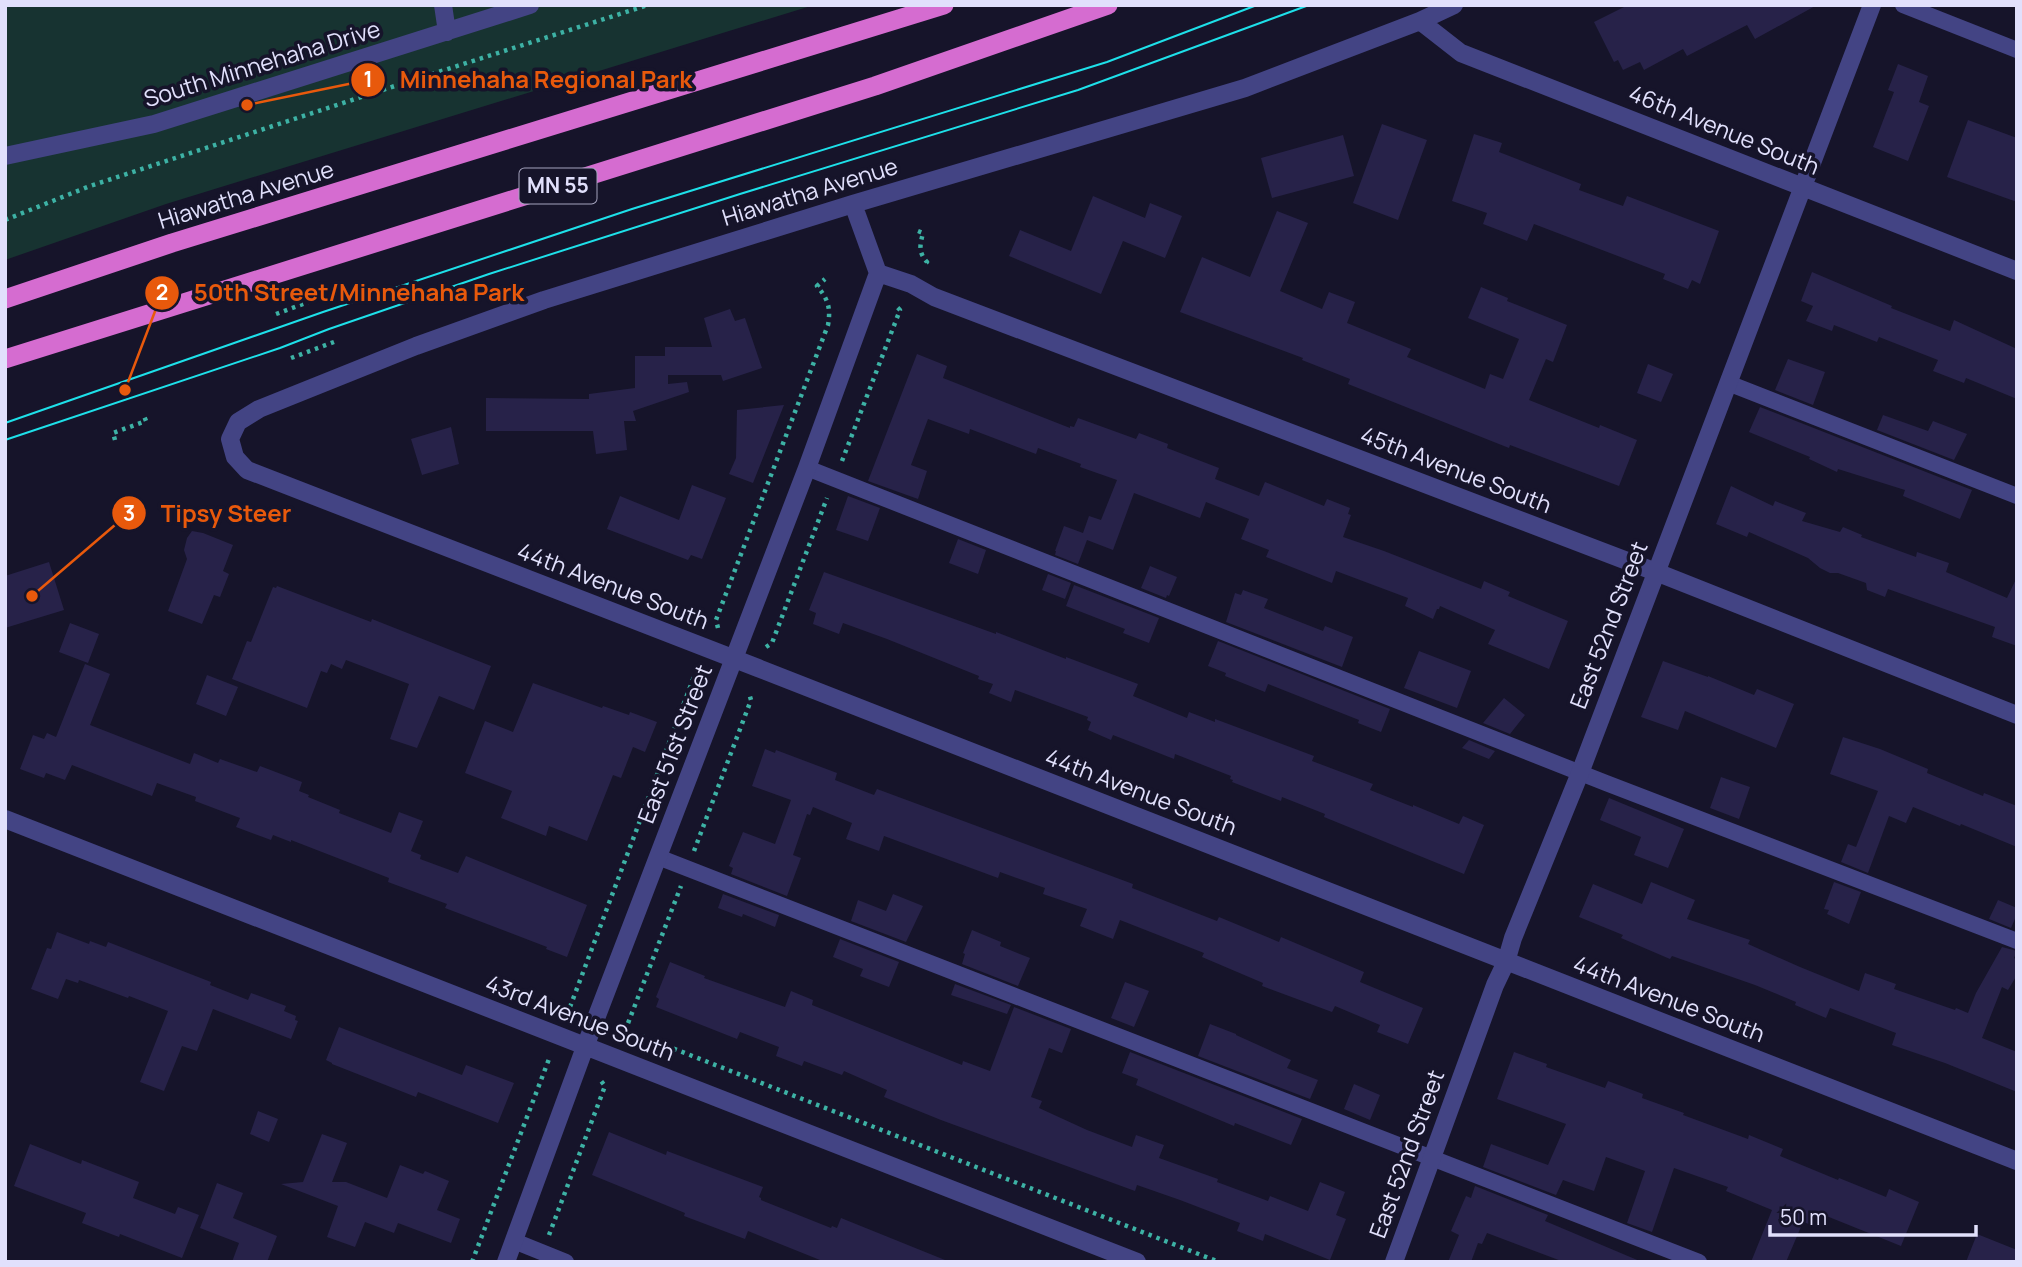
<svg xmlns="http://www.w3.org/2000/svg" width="2022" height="1267" font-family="Manrope,sans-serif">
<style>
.green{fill:#173331}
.building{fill:#272249}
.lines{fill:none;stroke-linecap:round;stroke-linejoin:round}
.path{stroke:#3db2a5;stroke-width:4.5;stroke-dasharray:3.5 5;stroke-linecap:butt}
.service{stroke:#434484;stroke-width:16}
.minor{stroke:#434484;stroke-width:18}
.trunk{stroke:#d56cd0;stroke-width:19}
.tram{stroke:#1ee0e9;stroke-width:2}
.labels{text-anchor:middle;stroke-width:7;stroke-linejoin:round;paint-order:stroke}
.shield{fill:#16142a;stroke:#a4a3bd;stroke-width:2}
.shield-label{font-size:21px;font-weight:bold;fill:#e1e0fc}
.street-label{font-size:23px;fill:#e1e0fc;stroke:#16142a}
.leader{fill:none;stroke:#e8590c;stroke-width:2.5}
.callout-dot{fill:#e8590c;stroke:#16142a;stroke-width:2.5}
.mark-label{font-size:21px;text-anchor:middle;font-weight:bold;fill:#fff}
.callout-label{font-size:24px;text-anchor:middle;font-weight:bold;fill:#e8590c;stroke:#16142a;stroke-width:7;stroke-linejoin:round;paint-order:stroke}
</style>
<rect width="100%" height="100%" fill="#16142a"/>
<!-- green -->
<path class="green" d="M5 5H814L166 204 5 260Z"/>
<!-- building -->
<path class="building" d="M1628 5H1817L1755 39 1747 25 1687 56 1683 49 1644 70 1640 62 1623 70 1618 60 1614 62 1594 22Z
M1898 64 1928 76 1919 102 1929 106 1908 161 1873 147 1894 92 1888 90Z
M1968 120 2017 138V202L1947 177Z
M1382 124 1427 140 1398 220 1353 203Z
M1474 134 1502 143 1499 152 1581 184 1579 190 1623 206 1627 196 1719 231 1700 284 1692 280 1688 289 1663 279 1665 274 1534 224 1527 241 1483 224 1487 213 1452 201Z
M1343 135 1354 176 1272 198 1261 158Z
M1093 196 1145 218 1150 203 1182 216 1165 258 1123 241 1101 294 1009 256 1020 230 1071 251Z
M1277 211 1308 223 1280 291 1322 309 1329 292 1355 302 1347 323 1411 349 1407 357 1485 389 1490 374 1503 379 1519 339 1468 318 1481 287 1508 298 1507 301 1567 325 1553 362 1546 359 1529 400 1599 428 1600 425 1637 440 1619 486 1510 445 1509 448 1348 384 1350 379 1302 360 1303 358 1180 312 1202 257 1250 277Z
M1812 272 1892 306 1891 308 1950 331 1954 320 2017 349V399L1966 378 1964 383 1933 371 1938 360 1879 337 1877 342 1834 325 1832 331 1806 321 1813 306 1801 301Z
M730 309 735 321 745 318 762 368 723 381 721 375H668V384L687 382 689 392 633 411 636 421H624L627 450 596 454 593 431H486V398L589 399V394L635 388V356H665V347H712L704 318Z
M917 354 947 366 943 378 1070 428V426L1074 427 1078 418 1136 439 1139 433 1168 444 1167 448 1219 468 1215 479 1259 496 1265 482 1324 506 1327 499 1350 508 1348 514 1351 515 1343 537 1384 551 1481 589 1484 581 1510 592 1508 596 1568 621 1549 669 1488 644 1495 630 1440 606 1439 609H1437L1433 619 1405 606 1408 598 1336 571 1332 583 1266 557 1269 550 1241 539 1249 519 1206 502 1200 518 1134 493 1113 550 1087 540 1078 564 1055 555 1056 551H1055L1064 526 1083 533 1089 516 1101 520 1117 480 1080 467 1081 464 1038 448 1036 454 970 429 969 434 928 419 911 465 927 471 918 499 868 481Z
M1788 359 1825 372 1813 405 1775 390Z
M1648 364 1673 374 1661 402 1637 393Z
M784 405 753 483 729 474 736 458 737 410Z
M1760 407 1972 490 1960 519 1903 496 1905 490 1838 469 1837 472 1809 459 1810 457 1749 432Z
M1883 415 1928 431 1933 421 1967 434 1954 460 1877 430Z
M451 427 459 464 422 475 411 439Z
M692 485 726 498 702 559 691 555 688 560 607 529 620 496 679 520Z
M1731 486 1773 506 1775 501 1806 513 1802 521 1840 532 1843 527 1862 535 1861 537 1916 557 1917 552 1949 563 1946 572 2007 598 2017 577V646L1992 637 1995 627 1888 589 1885 597 1867 590 1866 583 1838 573H1830L1820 568 1808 558 1749 532 1747 537 1716 524Z
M848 496 880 508 868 541 836 530Z
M192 531 203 533 233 545 223 571 229 574 220 597 214 595 202 624 168 611 187 559 184 550 187 538Z
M958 539 986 550 978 574 949 563Z
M49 562 64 610 5 628V576Z
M1150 566 1177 577 1169 596 1167 595 1166 598 1141 588Z
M824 572 996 634V632L1066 659V657L1138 684 1133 696 1187 718 1189 712 1215 722V719L1314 756 1312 761 1373 784 1370 790 1413 807V805L1459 824 1463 816 1484 825 1464 874 1324 817 1325 814 1282 797 1281 801 1232 782 1233 780 1230 779 1231 776 1175 754 1174 759 1113 735 1111 740 1088 730 1091 722 1087 720 1088 717 1015 690 1011 702 989 693 993 684 978 679 979 676 887 639 843 623 839 634 813 624 816 613 809 610Z
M1048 574 1071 583 1065 599 1042 590Z
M1074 585 1159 618 1149 643 1123 633 1125 629 1066 606Z
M277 586 371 622 372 619 491 666 474 710 439 696 417 748 390 739 409 684 346 660 342 669 331 664 327 673 321 671 307 708 232 679 247 641 251 642 273 587 276 588Z
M1243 590 1268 599 1264 608 1323 631 1325 626 1353 637 1342 667 1226 622 1235 593 1241 595Z
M70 623 99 634 88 663 59 652Z
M1218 641 1390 709 1381 732 1358 723 1359 720 1268 684 1265 692 1225 676 1226 673 1208 666Z
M1419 651 1471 671 1457 708 1404 688Z
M1663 661 1708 677V676L1754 695 1757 689 1794 704 1776 748 1685 711 1678 730 1641 717Z
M85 664 110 674 90 725 190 764 194 753 218 763 220 759 257 772 260 766 302 782 299 791 309 795 308 797 340 810 339 813 391 833 399 812 423 821 411 851 421 855 420 859 458 873 466 856 587 905 567 957 546 949 547 947 445 908 447 904 388 882 389 878 291 840V842L273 835 271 840 236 827 240 818 195 801 196 797 157 783 152 796 72 765 65 780 46 773 44 778 20 769 33 735 44 739 47 733 56 737Z
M207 675 238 687 226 716 196 704Z
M533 683 602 708 603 706 629 715 630 712 657 722 645 752 633 747 621 778 613 775 587 841 549 826 546 836 501 818 512 791 465 773 485 721 513 732Z
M1504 698 1525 715 1510 734 1483 723Z
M1843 737 1880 749 1928 769 1927 773 1983 796 1984 793 2017 806V847L1961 824 1960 826 1913 807 1906 823 1889 816 1868 873 1841 862 1848 844 1856 847 1878 791 1830 774Z
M1469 740 1495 751 1489 759 1462 748Z
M765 749 775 753 776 750 837 773 835 780 874 795 877 789 1133 884 1132 888 1217 921 1219 917 1279 942 1281 937 1364 972 1360 982 1423 1008 1408 1044 1377 1032 1380 1025 1335 1006 1332 1012 1262 986 1263 983 1202 957 1204 953 1120 920 1113 939 1080 926 1087 909 1043 894 1045 888 1000 872 998 878 884 836 879 851 846 839 852 823 813 807 810 815 807 814 793 855 801 858 787 896 731 874 733 868 729 866 743 832 775 844 791 800 752 786Z
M1721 777 1750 787 1739 819 1710 808Z
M1609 798 1684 829 1668 868 1634 855 1641 837 1600 820Z
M1651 882 1695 900 1687 919 1750 940 1748 944 1800 967 1859 991 1865 973 1896 984 1894 989 1955 1010 1956 1008 1968 1013 1976 993 2002 947 2017 951 2014 958 2017 960V975L2008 990 2002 987 1982 1038 2017 1052V1092L1945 1063 1892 1045 1896 1033 1830 1008 1826 1018 1795 1005 1796 1002 1755 985 1672 956 1670 959 1621 938 1623 935 1579 917 1593 884 1642 904Z
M1834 882 1861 892 1849 924 1827 914 1829 910 1824 909Z
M723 894 779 915 775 927 743 914 742 917 718 908Z
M893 894 923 906 906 942 851 921 858 900 886 911Z
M1998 900 2017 908V914L2011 928 1989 919Z
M972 930 1001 942 1000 946 1030 958 1018 986 962 964 965 954 963 953Z
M57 932 89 944 90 941 106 947 108 942 211 982 210 985 248 1000 251 993 286 1006 284 1011 296 1016 295 1020 298 1021 291 1039 213 1009 197 1051 182 1046 164 1091 140 1082 168 1011 129 996 128 998 79 980 78 983 66 979 58 999 31 989 47 948 51 949Z
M840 939 899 962 889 987 860 976 863 969 833 957Z
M670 962 705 976 704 978 785 1007 791 991 813 1000 812 1005 962 1065 963 1061 990 1071 1014 1007 1071 1029 1062 1053 1049 1048 1031 1097 1042 1101 1039 1108 1087 1130 1132 1147 1136 1135 1164 1145 1159 1158 1218 1179 1217 1182 1268 1201 1270 1196 1308 1211 1320 1182 1345 1192 1336 1215 1346 1219 1330 1260 1265 1234 1263 1241 1237 1231 1240 1223 1180 1200 1137 1185 1135 1191 941 1120 884 1097 887 1090 844 1071 842 1075 804 1061 802 1066 776 1056 779 1047 740 1032 737 1039 656 1007 659 999 656 997Z
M1125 982 1149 991 1134 1027 1111 1018Z
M955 984 1011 1005 1007 1014 951 995Z
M1210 1024 1236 1034V1035L1291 1060 1287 1068 1318 1080 1310 1099 1198 1056Z
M339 1027 462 1075 466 1065 514 1083 498 1123 418 1092 416 1097 332 1064V1063L326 1060Z
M1130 1052 1302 1119 1291 1145 1235 1123 1234 1126 1136 1085 1138 1079 1122 1073Z
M1514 1052 1547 1064 1546 1067 1605 1088 1608 1081 1643 1094 1642 1098 1684 1113 1683 1115 1748 1139 1749 1135 1783 1149 1780 1156 1838 1180 1839 1178 1886 1197 1889 1189 1919 1202 1901 1246 1814 1211 1809 1224 1803 1222 1786 1262H1751L1772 1210 1726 1191 1728 1187 1674 1168 1652 1232 1627 1223 1645 1171 1606 1157 1594 1191 1563 1180 1556 1195 1483 1167 1491 1144 1548 1165 1566 1124 1497 1099Z
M1354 1084 1380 1095 1370 1120 1344 1109Z
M258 1111 278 1119 269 1142 250 1134Z
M609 1132 666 1155 667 1151 763 1187 759 1197 761 1198V1200L831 1228 832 1226 837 1228 841 1218 945 1260 944 1262H825L748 1231 745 1239 684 1216 685 1213 592 1175Z
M322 1134 347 1143 332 1182H346L387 1198 400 1165 423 1174 425 1171 449 1181 437 1210 460 1219 451 1243 398 1223 394 1233 365 1222 355 1247 327 1237 338 1206 281 1184 303 1182Z
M30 1144 81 1164 82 1160 139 1182 133 1198 175 1214 178 1207 199 1215 182 1258 120 1234 119 1237 82 1223 86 1213 14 1186Z
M217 1183 243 1193 233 1218 277 1236 267 1262H232L239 1243 200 1228Z
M1475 1186 1548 1215 1545 1221 1642 1262H1564L1487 1233 1482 1244 1478 1243 1471 1262H1448L1459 1235 1451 1231 1466 1196 1471 1198Z
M1977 1234 2017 1250V1262H1966Z"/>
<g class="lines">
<!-- path -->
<path class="path" d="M5 220 90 186 407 82 648 5
M918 231 923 233C920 245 918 252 927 262L923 266
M276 314 319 298
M291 358 334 342
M115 440 113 433 146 421 144 416
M842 461 900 310 896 306
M718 628 716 620 828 325C831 308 828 299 817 286L825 279
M766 647 772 643 827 498
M694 851 751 700 749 693
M567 1015 695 674 700 672
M626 1030 1219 1262
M625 1031 681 886
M549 1235 605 1086 601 1081
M472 1262 549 1059H552"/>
<!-- service -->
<path class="service" d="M1903 5 2017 50
M1728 383 2017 496
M807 468 1606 783 2017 941
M658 857 1699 1262
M514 1241 566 1262"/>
<!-- minor -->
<path class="minor" d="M443 5 447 32
M1454 5 1420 21 1245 88 853 204 544 300 416 346 259 409 238 422 230 439 235 457 247 470 758 668 2017 1161
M1420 21 1461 53 2017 271
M5 156 154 124 530 5
M878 273 911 284 934 297 1656 572 2017 715
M5 819 1137 1262
M506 1262 585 1047 807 468 878 273 853 204
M1394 1262 1495 985 1506 962 1513 938 1580 773 1872 5"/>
<!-- trunk -->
<path class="trunk" d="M5 299 172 243 944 5
M5 359 875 86 1108 5"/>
<!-- tram -->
<path class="tram" d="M5 423 323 312 632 209 1107 62 1257 5
M5 440 280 348 329 329 489 274 740 194 1078 90 1309 5"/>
</g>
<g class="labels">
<!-- shield labels -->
<rect class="shield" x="519.5" y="168.5" width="77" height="35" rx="5"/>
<g class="shield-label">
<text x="558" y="193">MN 55</text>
</g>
<!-- street labels -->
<g class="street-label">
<text transform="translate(262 64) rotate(-17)" y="8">South Minnehaha Drive</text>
<text transform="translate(1724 130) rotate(22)" y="8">46th Avenue South</text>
<text transform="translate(810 192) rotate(-17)" y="8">Hiawatha Avenue</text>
<text transform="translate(246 195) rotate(-17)" y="8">Hiawatha Avenue</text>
<text transform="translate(1456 470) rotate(21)" y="8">45th Avenue South</text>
<text transform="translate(613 586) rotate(21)" y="8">44th Avenue South</text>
<text transform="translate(1609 625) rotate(-69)" y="8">East 52nd Street</text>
<text transform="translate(675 744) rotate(-69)" y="8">East 51st Street</text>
<text transform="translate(1141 792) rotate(21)" y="8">44th Avenue South</text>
<text transform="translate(1669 999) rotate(21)" y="8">44th Avenue South</text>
<text transform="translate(580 1018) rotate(21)" y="8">43rd Avenue South</text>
<text transform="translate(1407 1154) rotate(-70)" y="8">East 52nd Street</text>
</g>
</g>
<!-- callouts -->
<path class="leader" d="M247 105L368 80M125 390L162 293M32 596L129 513"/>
<g class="callout-dot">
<circle cx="247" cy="105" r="7"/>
<circle cx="125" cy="390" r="7"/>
<circle cx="32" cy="596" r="7"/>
<circle cx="368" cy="80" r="18"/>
<circle cx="162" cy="293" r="18"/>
<circle cx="129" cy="513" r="18"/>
</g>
<g class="mark-label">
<text x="368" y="87">1</text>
<text x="162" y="300">2</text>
<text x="129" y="521">3</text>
</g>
<g class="callout-label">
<text x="546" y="88">Minnehaha Regional Park</text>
<text x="359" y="301">50th Street/Minnehaha Park</text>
<text x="226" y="522">Tipsy Steer</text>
</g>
<!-- border -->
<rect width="2022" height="1267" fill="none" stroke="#e1e0fc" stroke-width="14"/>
<!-- scale -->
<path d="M1770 1225v10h206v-10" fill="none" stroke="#e1e0fc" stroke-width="3.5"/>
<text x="1780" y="1225" font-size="21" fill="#e1e0fc" stroke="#16142a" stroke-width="5" paint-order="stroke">50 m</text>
</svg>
